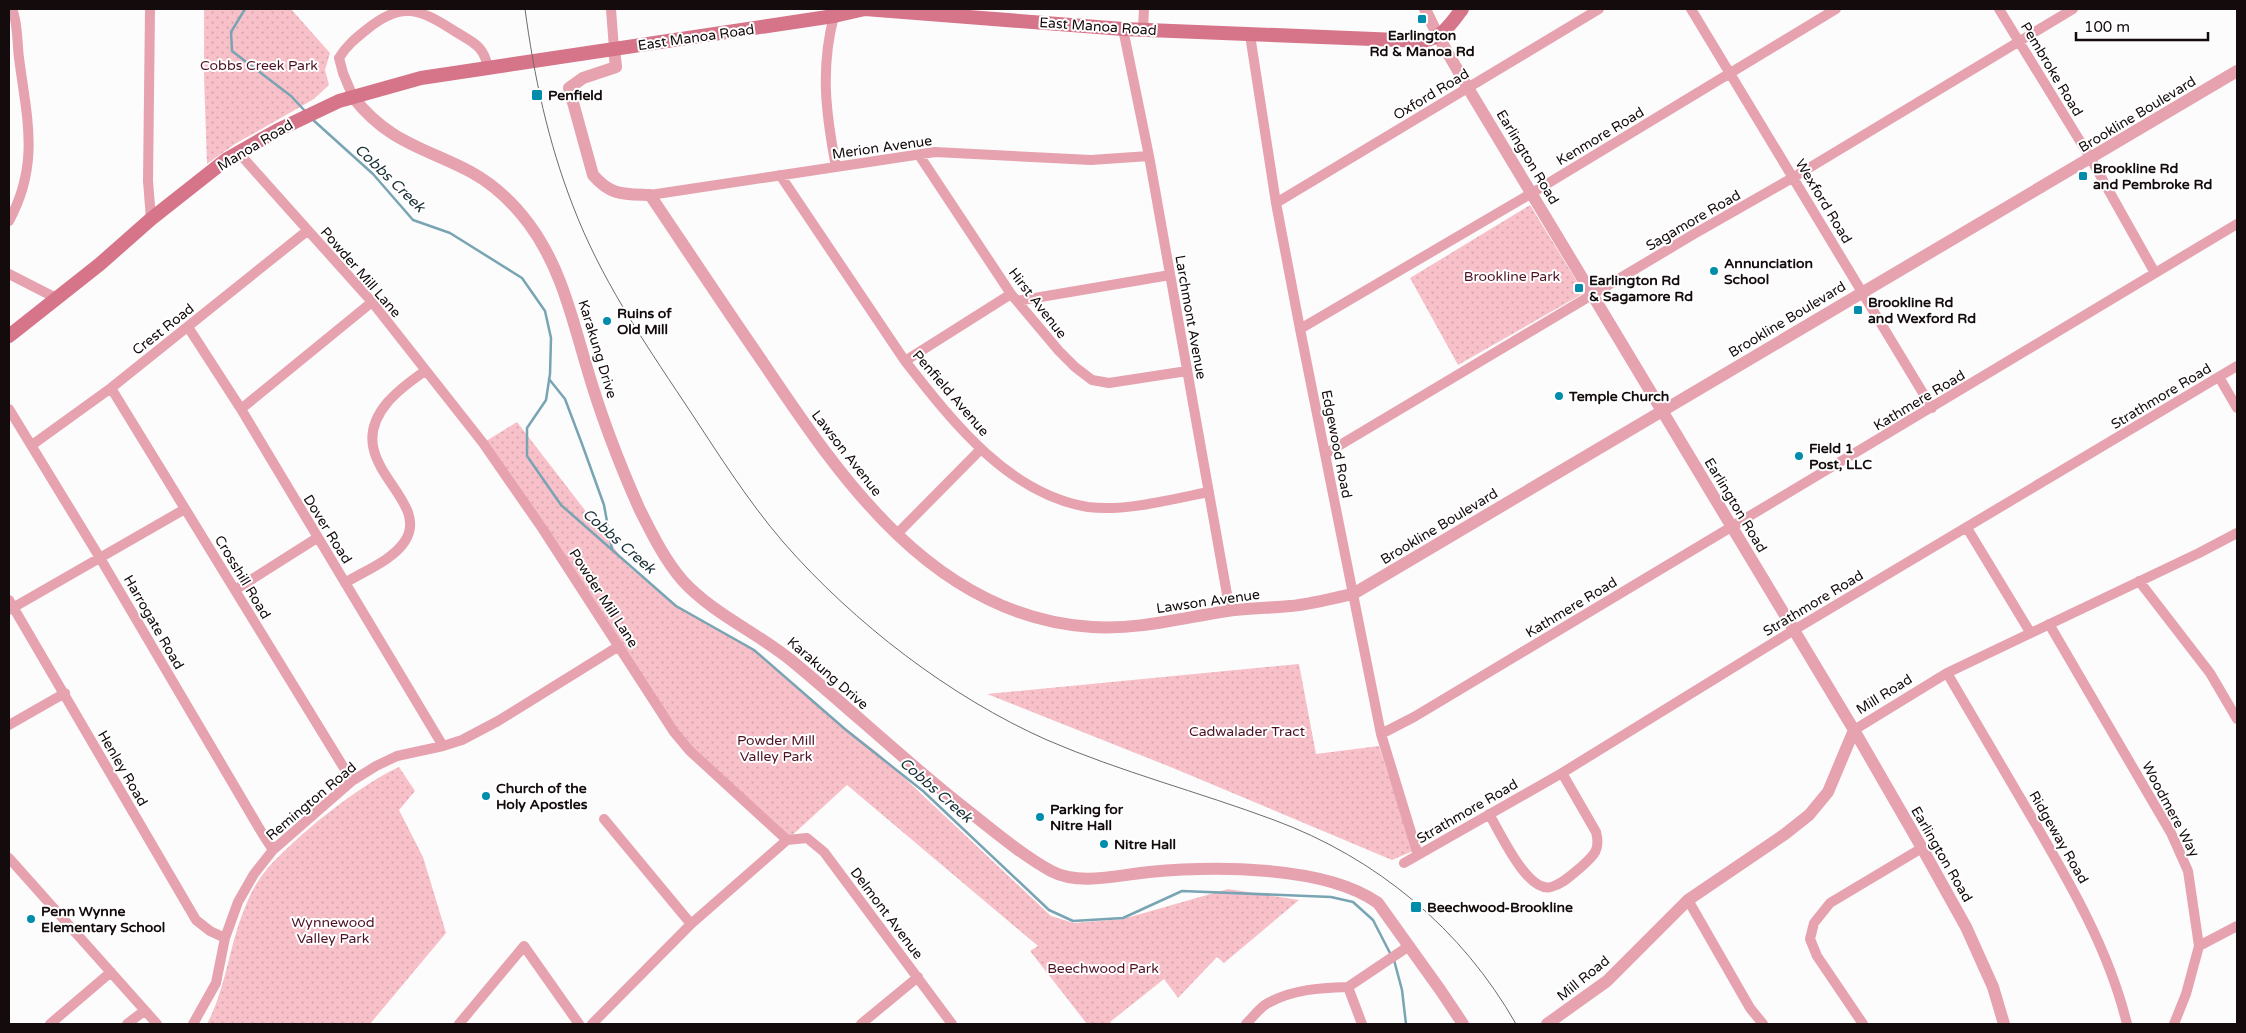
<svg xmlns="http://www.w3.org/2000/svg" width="2246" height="1033" font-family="'Varela Round',sans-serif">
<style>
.park{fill:url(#park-dots)}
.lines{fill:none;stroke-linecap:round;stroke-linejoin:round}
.stream{stroke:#78a4b3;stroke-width:2.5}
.minor{stroke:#e6a2af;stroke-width:10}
.tertiary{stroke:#e6a2af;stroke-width:12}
.secondary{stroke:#d67489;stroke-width:14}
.tram{stroke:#706b6b;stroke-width:1}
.poi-dot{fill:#008dab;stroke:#fff;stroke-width:2}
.labels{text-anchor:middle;stroke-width:4;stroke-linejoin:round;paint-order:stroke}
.street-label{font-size:14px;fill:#140b0c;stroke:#fff}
.poi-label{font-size:14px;font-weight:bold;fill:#140b0c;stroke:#fff;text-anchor:start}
.park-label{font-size:14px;fill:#4e1123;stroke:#fff}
.water-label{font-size:15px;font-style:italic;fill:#1a3037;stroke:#fff}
</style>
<defs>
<pattern id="park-dots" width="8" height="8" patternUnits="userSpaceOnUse" patternTransform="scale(1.25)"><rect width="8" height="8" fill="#f8c1ca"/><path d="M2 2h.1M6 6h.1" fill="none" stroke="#d4a4ac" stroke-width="1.8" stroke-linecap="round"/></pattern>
</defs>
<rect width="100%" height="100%" fill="#fcfcfc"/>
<!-- park -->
<path class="park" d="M204 9H291L330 53 325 70 329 85 314 99 235 144 207 164 204 78Z
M1530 205 1584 293 1458 365 1410 278Z
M517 422 628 566 676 606 754 650 825 712 879 754 1051 916 1074 923 1123 919 1228 889 1299 900 1224 963 1217 957 1178 998 1164 979 1110 1022 1112 1024H1087L1030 951 1038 946 847 785 787 840 690 751 483 443Z
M1299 664 1316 754 1379 746 1413 851 1392 860 1173 768 987 694Z
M399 767 415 791 399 810 423 857 446 933 370 1024H207C227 986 229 944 246 905 251 892 258 880 267 869 296 836 359 785 399 767Z"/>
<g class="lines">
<!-- stream -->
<path class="stream" d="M245 9 231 32 232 51 291 96 305 111
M312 119 373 174 413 220 450 233 522 278 545 311 551 338 550 374 546 400 527 428V456L561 505 676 606 754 650 846 730 923 791 1049 910 1073 921 1123 918 1182 891 1331 897 1353 902 1373 920 1391 955
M549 379 565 399 582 444 604 505 612 549
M1394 960 1402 990 1406 1024"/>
<!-- minor -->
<path class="minor" d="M150 9 148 181 151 219
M611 9 614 49
M1691 9 1932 408
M1999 9 2091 159 2155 273
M834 16C820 69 826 114 836 167
M1123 29 1149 156 1230 611
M1143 29 1144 9
M1250 35 1276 203 1300 329 1381 734 1418 855
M353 97 343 73 339 58C346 46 356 38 366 30 402 0 420 9 456 32 474 43 484 46 488 68
M238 152 372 302 483 443 542 528 674 732 690 751 787 840
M919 155 1011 294 1059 351 1075 367 1092 380 1109 383 1187 371
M780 175 905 361C952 421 1008 494 1088 507 1125 512 1172 499 1209 492
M650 195 935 152 1091 160 1149 156
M1276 203 1599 9
M9 221C40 164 27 119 19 58 17 43 18 22 12 9
M9 274 56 298
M1017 301 1170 275
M188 327 241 409 443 746
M1300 329 1532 193 1836 9
M905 361 1011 294
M2219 377 2237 408
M111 388 352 781
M9 409 100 558 262 833 273 850
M241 409 372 302
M32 445 111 388 307 231
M1325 454 1694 234 1794 177 2073 9
M1967 528 2030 632
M897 534 981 449
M2139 581 2210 673 2237 719
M345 583C364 571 393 560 405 541 433 498 337 463 387 403 398 390 412 380 425 371
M235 590 317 538
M9 600 196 920 210 931 225 938
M9 610 185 509
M2049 624 2171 833 2188 871 2199 946 2186 994 2174 1024
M1947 673C1975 721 2003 769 2032 818 2070 883 2109 950 2127 1024
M9 725 65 693
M1854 730 1947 673 2199 553 2237 533
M1381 734 1414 717 2237 224
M1489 814C1500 832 1527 893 1551 887 1563 884 1571 875 1580 868 1593 856 1601 851 1596 832L1562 773
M604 819 691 924
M787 840 807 838 824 852 952 1024
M9 858 157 1024
M1404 863 1562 773 1794 630 2237 366
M1688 900 1750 1008 1763 1024
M2199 946 2237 926
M1348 987 1409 946
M1348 987 1362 1024
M50 1024 111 972
M127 1024 144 1011
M193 1024 216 983 225 938 238 902 254 874 273 850 352 781 376 766 397 756 443 746 462 740 498 721 619 646
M459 1024 524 946 579 1024
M592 1024 691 924 787 840
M861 1024 918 977
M1246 1024C1253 1017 1260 1007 1268 1003 1294 989 1320 988 1348 987
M1863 1024 1817 956 1810 939 1814 923 1830 903 1922 848"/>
<!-- tertiary -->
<path class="tertiary" d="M1425 9 1438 36 1468 88 1854 730 1922 848 1966 927 1993 987 2004 1024
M614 49 616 67 583 78 569 88 593 175C611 196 624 194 650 195 687 250 724 306 762 361 842 480 934 617 1092 627 1138 630 1182 618 1227 611 1248 608 1270 608 1291 606 1312 604 1333 598 1353 594L2237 71
M353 97C389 143 423 147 471 172 493 184 514 204 529 224 561 267 572 318 587 368 601 416 619 463 639 508 651 532 665 561 683 581 712 613 758 633 792 661 854 712 912 768 976 817 1000 836 1024 856 1051 871 1079 886 1119 875 1149 872 1213 866 1325 865 1378 903L1441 991 1463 1024
M1547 1024 1607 981 1688 900 1785 834 1809 815 1828 792 1854 730"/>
<!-- secondary -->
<path class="secondary" d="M9 336 100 264 151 219 227 159 278 130 339 101 421 78 834 16 865 9 1123 29 1423 41C1442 38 1451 24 1462 9"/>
<!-- tram -->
<path class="tram" d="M525 9C534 76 548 142 573 206 600 277 642 339 684 402 716 450 746 499 784 543 854 623 950 697 1047 740 1121 772 1199 792 1274 820 1377 858 1462 929 1516 1024"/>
</g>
<!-- markers -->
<g class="poi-dot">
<rect x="1417" y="14" width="10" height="10" rx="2.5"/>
<rect x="531" y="89" width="12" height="12" rx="2.5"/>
<rect x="2078" y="171" width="10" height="10" rx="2.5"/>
<circle cx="1714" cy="271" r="5"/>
<rect x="1574" y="283" width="10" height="10" rx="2.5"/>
<rect x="1853" y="305" width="10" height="10" rx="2.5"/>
<circle cx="607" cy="321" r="5"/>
<circle cx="1559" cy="396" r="5"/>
<circle cx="1799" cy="456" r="5"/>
<circle cx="486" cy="796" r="5"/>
<circle cx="1040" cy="817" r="5"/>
<circle cx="1104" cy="844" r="5"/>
<rect x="1410" y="901" width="12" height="12" rx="2.5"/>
<circle cx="31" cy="919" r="5"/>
</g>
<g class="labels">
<!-- street labels -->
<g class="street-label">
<text transform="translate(1098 26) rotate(4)" y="5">East Manoa Road</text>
<text transform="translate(696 37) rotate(-8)" y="5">East Manoa Road</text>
<text transform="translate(2052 69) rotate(59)" y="5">Pembroke Road</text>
<text transform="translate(1431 94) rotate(-31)" y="5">Oxford Road</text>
<text transform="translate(2137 114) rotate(-31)" y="5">Brookline Boulevard</text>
<text transform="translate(1600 136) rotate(-31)" y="5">Kenmore Road</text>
<text transform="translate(255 145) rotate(-31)" y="5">Manoa Road</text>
<text transform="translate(882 147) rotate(-8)" y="5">Merion Avenue</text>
<text transform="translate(1528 157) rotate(59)" y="5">Earlington Road</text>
<text transform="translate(1824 201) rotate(59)" y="5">Wexford Road</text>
<text transform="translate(1693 220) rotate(-30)" y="5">Sagamore Road</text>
<text transform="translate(361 272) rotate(49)" y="5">Powder Mill Lane</text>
<text transform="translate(1038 303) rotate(52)" y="5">Hirst Avenue</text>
<text transform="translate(1191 317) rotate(80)" y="5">Larchmont Avenue</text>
<text transform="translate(1787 319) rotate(-31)" y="5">Brookline Boulevard</text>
<text transform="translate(163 329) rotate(-38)" y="5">Crest Road</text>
<text transform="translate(598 349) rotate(73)" y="5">Karakung Drive</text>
<text transform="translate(951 393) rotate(49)" y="5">Penfield Avenue</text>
<text transform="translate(2161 396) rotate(-31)" y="5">Strathmore Road</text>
<text transform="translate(1919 400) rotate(-31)" y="5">Kathmere Road</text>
<text transform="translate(1337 444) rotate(79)" y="5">Edgewood Road</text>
<text transform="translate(847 453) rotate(52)" y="5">Lawson Avenue</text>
<text transform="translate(1736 505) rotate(59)" y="5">Earlington Road</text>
<text transform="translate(1439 526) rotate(-31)" y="5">Brookline Boulevard</text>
<text transform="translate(328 529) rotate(58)" y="5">Dover Road</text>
<text transform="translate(243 577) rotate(59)" y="5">Crosshill Road</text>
<text transform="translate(604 598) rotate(57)" y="5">Powder Mill Lane</text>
<text transform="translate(1208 601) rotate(-8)" y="5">Lawson Avenue</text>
<text transform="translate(1813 603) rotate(-31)" y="5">Strathmore Road</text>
<text transform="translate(1571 607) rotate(-31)" y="5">Kathmere Road</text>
<text transform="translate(154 622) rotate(60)" y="5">Harrogate Road</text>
<text transform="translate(828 673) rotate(41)" y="5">Karakung Drive</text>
<text transform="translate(1884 694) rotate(-32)" y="5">Mill Road</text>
<text transform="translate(123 768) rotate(60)" y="5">Henley Road</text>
<text transform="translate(311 801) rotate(-40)" y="5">Remington Road</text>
<text transform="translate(2171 809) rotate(62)" y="5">Woodmere Way</text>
<text transform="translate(1467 811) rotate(-30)" y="5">Strathmore Road</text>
<text transform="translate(2059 837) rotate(60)" y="5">Ridgeway Road</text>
<text transform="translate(1942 854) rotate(60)" y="5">Earlington Road</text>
<text transform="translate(887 913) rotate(53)" y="5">Delmont Avenue</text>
<text transform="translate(1583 978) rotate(-39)" y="5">Mill Road</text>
</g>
<!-- poi labels -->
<g class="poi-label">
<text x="1422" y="40" text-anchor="middle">Earlington<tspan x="1422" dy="16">Rd &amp; Manoa Rd</tspan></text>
<text x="548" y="100">Penfield</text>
<text x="2093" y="173">Brookline Rd<tspan x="2093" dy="16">and Pembroke Rd</tspan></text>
<text x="1724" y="268">Annunciation<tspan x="1724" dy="16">School</tspan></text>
<text x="1589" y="285">Earlington Rd<tspan x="1589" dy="16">&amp; Sagamore Rd</tspan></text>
<text x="1868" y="307">Brookline Rd<tspan x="1868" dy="16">and Wexford Rd</tspan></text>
<text x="617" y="318">Ruins of<tspan x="617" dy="16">Old Mill</tspan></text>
<text x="1569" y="401">Temple Church</text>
<text x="1809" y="453">Field 1<tspan x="1809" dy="16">Post, LLC</tspan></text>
<text x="496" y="793">Church of the<tspan x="496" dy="16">Holy Apostles</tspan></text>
<text x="1050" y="814">Parking for<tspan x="1050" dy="16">Nitre Hall</tspan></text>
<text x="1114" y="849">Nitre Hall</text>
<text x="1427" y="912">Beechwood-Brookline</text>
<text x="41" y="916">Penn Wynne<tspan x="41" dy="16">Elementary School</tspan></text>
</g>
<!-- park labels -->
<g class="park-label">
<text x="259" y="70">Cobbs Creek Park</text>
<text x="1512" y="281">Brookline Park</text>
<text x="1247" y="736">Cadwalader Tract</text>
<text x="776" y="745">Powder Mill<tspan x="776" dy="16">Valley Park</tspan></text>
<text x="333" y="927">Wynnewood<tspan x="333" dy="16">Valley Park</tspan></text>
<text x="1103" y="973">Beechwood Park</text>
</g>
<!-- water labels -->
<g class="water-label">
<text transform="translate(390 178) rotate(44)" y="5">Cobbs Creek</text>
<text transform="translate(619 541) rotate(41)" y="5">Cobbs Creek</text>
<text transform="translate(936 790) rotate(41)" y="5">Cobbs Creek</text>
</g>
</g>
<!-- border -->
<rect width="2246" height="1033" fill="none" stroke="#140b0c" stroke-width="20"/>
<!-- scale -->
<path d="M2076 32v8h132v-8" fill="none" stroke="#140b0c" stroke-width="2.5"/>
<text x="2084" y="32" font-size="15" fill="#140b0c" stroke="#ffffff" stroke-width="4" paint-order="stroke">100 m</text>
</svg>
